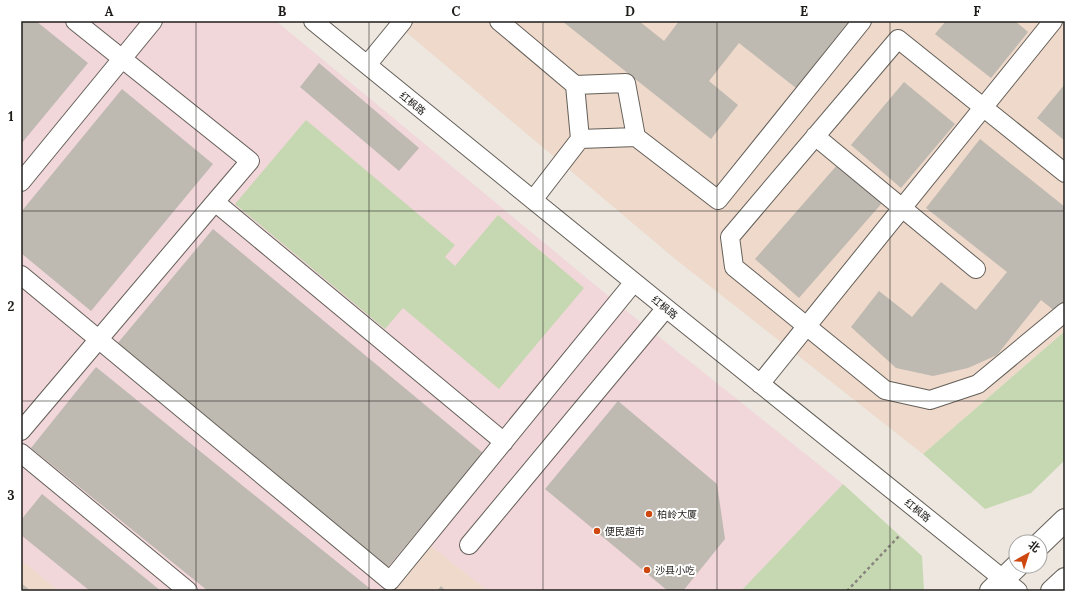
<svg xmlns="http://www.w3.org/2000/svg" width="1086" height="612" font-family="Lora,'Noto Sans SC',serif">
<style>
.commercial{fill:#f1d6da}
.industrial{fill:#eed9cb}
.green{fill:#c6d8b1}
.building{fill:#beb9b1}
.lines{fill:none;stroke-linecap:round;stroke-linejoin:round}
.minor-casing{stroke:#645f58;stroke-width:20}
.major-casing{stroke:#645f58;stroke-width:24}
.path{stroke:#88847e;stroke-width:2.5;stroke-dasharray:3 3;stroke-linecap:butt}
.minor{stroke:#fff;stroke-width:18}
.major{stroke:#fff;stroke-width:22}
.grid{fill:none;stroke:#1f1d1a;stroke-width:1;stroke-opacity:0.55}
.poi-dot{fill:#ce470e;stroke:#fff;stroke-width:1.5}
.labels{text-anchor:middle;stroke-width:4;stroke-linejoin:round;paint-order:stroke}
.street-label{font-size:10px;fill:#1f1d1a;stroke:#fff}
.poi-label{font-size:10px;fill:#1f1d1a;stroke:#fff;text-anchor:start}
.neatline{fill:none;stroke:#1f1d1a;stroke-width:1.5}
.grid-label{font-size:13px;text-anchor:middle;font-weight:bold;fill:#1f1d1a}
</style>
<rect width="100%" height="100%" fill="#ede7df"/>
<!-- commercial -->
<path class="commercial" d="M21 21H276L629 313 843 484 741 591H488L431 546 395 591H59L21 560Z"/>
<!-- industrial -->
<path class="industrial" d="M393 21H1065V331L923 454 674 258Z
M431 546 488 591H395Z
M21 560 59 591H21Z"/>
<!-- green -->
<path class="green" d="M306 120 455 245 445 257 455 266 498 215 584 288 499 389 403 308 385 329 235 204Z
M1065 331V460L1031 493 985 509 923 454Z
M843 484 922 556 924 591H741Z"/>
<!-- building -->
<path class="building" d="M21 21H36L88 63 21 144Z
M562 21H639L664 41 679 21H849L796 88 739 43 709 81 738 105 711 139Z
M946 21H1015L1028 32 991 78 935 34Z
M319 63 419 148 399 171 300 87Z
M904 82 955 124 901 188 851 145Z
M1065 84V141L1037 118Z
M122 89 213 164 91 311 21 253V212Z
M980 139 1065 207V301L1056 312 1041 300 997 355 968 368 933 376 896 368 851 327 879 291 912 317 941 282 976 310 1007 272 926 208Z
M838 164 882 203 799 298 755 259Z
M213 229 483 453 387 568 117 344Z
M96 367 373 591H208L31 448Z
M618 401 717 484 725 539 683 591H668L545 489Z
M42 494 161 591H90L21 535V520Z
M21 583 31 591H21Z
M441 586 446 591H437Z"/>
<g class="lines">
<defs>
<path id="minor" d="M75 21 250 161 215 202 504 442
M313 21 666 308 1018 591
M499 21 575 85 626 83 636 137
M367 65 403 21
M575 85 580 139
M815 136 976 269
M1065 173 898 39 730 237 734 267 885 390 930 400 978 384 1065 312
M21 182 153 21
M533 200 580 139 636 137 718 200 862 21
M21 275 390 581 634 282
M760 384 1053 21
M21 431 215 202
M21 453 188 591
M469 545 666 308"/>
<path id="major" d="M1040 544 1065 520
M991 591 1017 566
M1052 591 1065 579"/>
</defs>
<!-- minor casing -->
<use href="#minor" class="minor-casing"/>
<!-- major casing -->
<use href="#major" class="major-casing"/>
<!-- path -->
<path class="path" d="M847 591 900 535"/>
<!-- minor -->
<use href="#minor" class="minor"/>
<!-- major -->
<use href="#major" class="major"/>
</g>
<!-- grid -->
<path class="grid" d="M196 21V591M369 21V591M543 21V591M717 21V591M890 21V591M21 211H1065M21 401H1065"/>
<!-- markers -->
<g class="poi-dot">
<circle cx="649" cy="514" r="4"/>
<circle cx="597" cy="531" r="4"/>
<circle cx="647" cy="570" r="4"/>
</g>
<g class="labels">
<!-- street labels -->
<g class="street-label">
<text transform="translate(413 103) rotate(39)" y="4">红枫路</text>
<text transform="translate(665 307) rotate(39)" y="4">红枫路</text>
<text transform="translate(918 510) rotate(39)" y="4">红枫路</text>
</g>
<!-- poi labels -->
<g class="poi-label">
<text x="657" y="518">柏岭大厦</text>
<text x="605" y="535">便民超市</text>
<text x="655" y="574">沙县小吃</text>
</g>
</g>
<!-- border -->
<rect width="1086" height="612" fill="none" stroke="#ffffff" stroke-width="44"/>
<!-- north arrow -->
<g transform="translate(1028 554) rotate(39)"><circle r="19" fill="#ffffff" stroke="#a5a5a3"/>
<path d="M0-3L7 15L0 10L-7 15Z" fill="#ce470e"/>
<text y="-6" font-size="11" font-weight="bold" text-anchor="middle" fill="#1f1d1a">北</text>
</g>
<rect x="22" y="22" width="1042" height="568" class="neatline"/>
<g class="grid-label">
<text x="109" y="16">A</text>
<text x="282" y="16">B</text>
<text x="456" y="16">C</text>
<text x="630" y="16">D</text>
<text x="804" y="16">E</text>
<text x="977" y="16">F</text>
<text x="11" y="121">1</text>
<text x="11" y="311">2</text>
<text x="11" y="500">3</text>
</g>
</svg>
